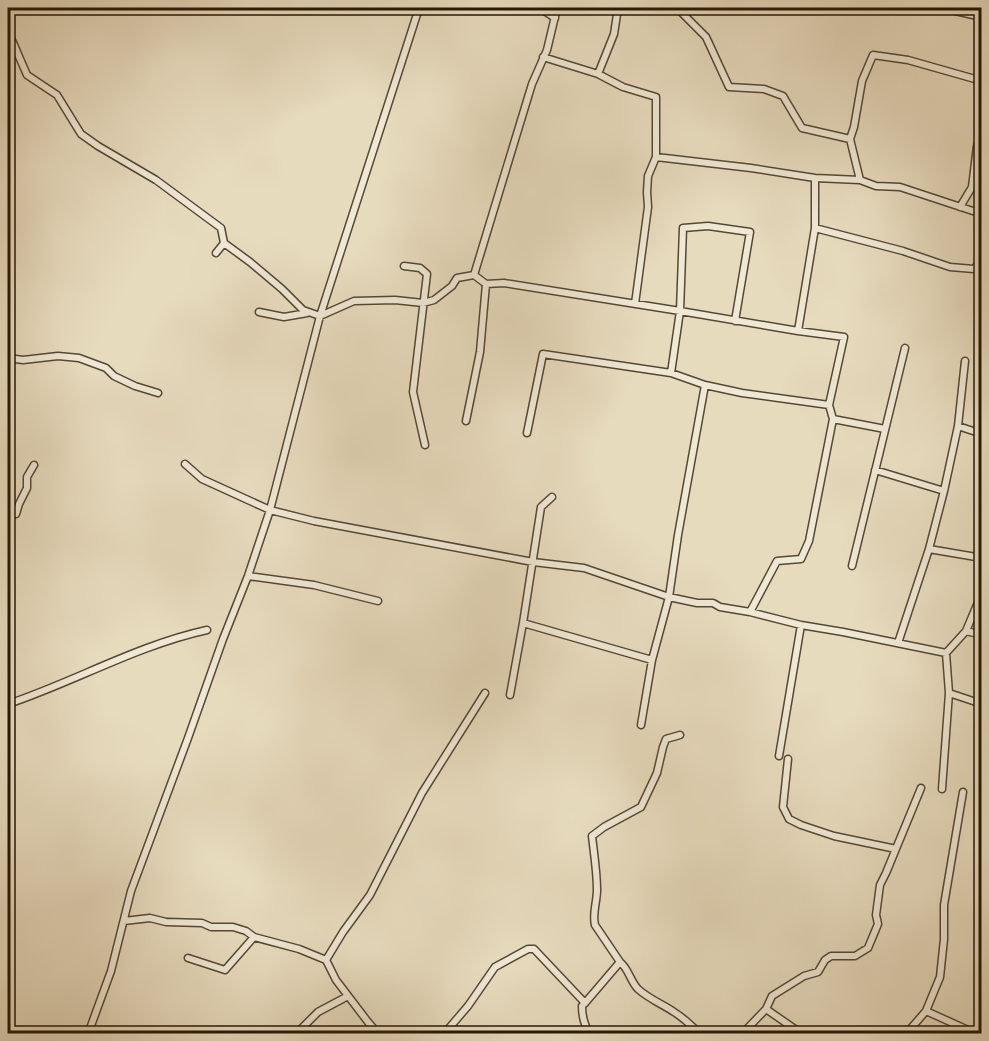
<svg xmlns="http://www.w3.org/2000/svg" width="989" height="1041" font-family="Vollkorn,serif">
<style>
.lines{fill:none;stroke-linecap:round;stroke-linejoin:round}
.street-casing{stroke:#564833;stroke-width:9}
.street{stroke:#efe8d5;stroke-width:6}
</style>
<rect width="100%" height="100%" fill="#e7dbbe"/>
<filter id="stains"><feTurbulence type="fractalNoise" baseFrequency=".00333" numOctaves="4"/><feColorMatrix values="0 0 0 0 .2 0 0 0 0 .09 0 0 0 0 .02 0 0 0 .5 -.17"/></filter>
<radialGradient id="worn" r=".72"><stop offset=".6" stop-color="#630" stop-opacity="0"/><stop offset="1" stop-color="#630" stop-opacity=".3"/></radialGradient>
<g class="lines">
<defs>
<path id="street" d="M540 8 555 18
M677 8 706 37 729 87 764 89 783 96 802 128 850 139
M942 8 982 17
M8 31 27 75 57 95 81 134 98 146 156 180 221 228 224 243 216 253
M543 57 598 74 623 87 656 97V157L648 176 647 192 648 207 635 304
M598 74 614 34 618 8
M656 157 751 168 815 178 860 180 876 186 900 187 982 214
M860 180 850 139 854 127 862 81 873 55 908 60 982 81
M960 207 972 187 977 146 982 135
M815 228 903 251 950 267 974 269 982 259
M224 243 250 262 282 289 303 310 320 316 354 301 395 300 423 303 434 300 452 286 457 278 474 275 486 284 504 283 680 311 798 331 844 337 829 405 833 419 809 541 801 559 777 561 750 612
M404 266 420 268 427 274 413 392 425 445
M474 275 532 84 547 50 557 8
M259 312 284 317 307 313
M798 331 815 228V178
M8 358 23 360 58 356 79 358 106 368 114 376 135 386 158 393
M705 385 742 393 829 405
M833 419 885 429
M466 421 480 352 486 284
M958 426 982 434
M527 433 543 354 671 373
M185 464 202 479 270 510 314 521 533 562 584 568 669 597 697 603H713L720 607 750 612 801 625 843 632 946 653
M875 470 944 491
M16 514 19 504 27 488V477L34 465
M929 549 982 558
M852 566 905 348
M248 576 314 585 378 601
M523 623 652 660
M966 631 982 635
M898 643 929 549 944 491 958 426 965 361
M949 693 982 704
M510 695 523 623 541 507 552 497
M8 704C74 682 138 645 207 630
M641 725 652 660 669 597 678 535 705 385 671 373 680 311 683 228 708 226 750 232 735 321
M680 735 666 739 663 747 657 773 641 807 604 827 592 836C594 854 597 872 597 890 597 902 592 914 595 925L620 962C629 969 630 981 638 989 649 999 662 1004 674 1012 684 1018 692 1026 700 1034
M779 756 801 625
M788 759 783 807 789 819 801 825 834 836 896 849
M942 789 949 693 946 653 966 631 982 593
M124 921 150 918 166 922 202 923 211 927H233L246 931 254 937 299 949 326 960 336 980 368 1022 374 1029 381 1034
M188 958 225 970 254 937
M326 960 343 932 370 895 422 793 485 693
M585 1003 620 962
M766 1009 802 1034
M926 1011 968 1030 972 1034
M88 1034 111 971 131 891 188 738 223 639 248 576 270 510 320 316 419 8
M296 1034 318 1012 348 996
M444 1034 468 1006 495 967 528 949H534L585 1003 582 1006C582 1017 584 1025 590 1034
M742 1034 766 1009 772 996 804 976 818 972 825 960 831 956H855L868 948 878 924 876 915 880 885 886 873 921 788
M906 1034 926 1011 940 977 944 939V905L963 792"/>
</defs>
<!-- street casing -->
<use href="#street" class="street-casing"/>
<!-- street -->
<use href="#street" class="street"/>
</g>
<!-- margin -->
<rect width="989" height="1041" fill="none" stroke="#e7dbbe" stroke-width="30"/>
<rect x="9" y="9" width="971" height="1023" fill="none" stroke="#251705" stroke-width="3"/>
<rect x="15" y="15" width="959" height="1011" fill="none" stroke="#251705" stroke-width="1.5"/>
<rect width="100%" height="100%" filter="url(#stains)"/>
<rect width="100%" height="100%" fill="url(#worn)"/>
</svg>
